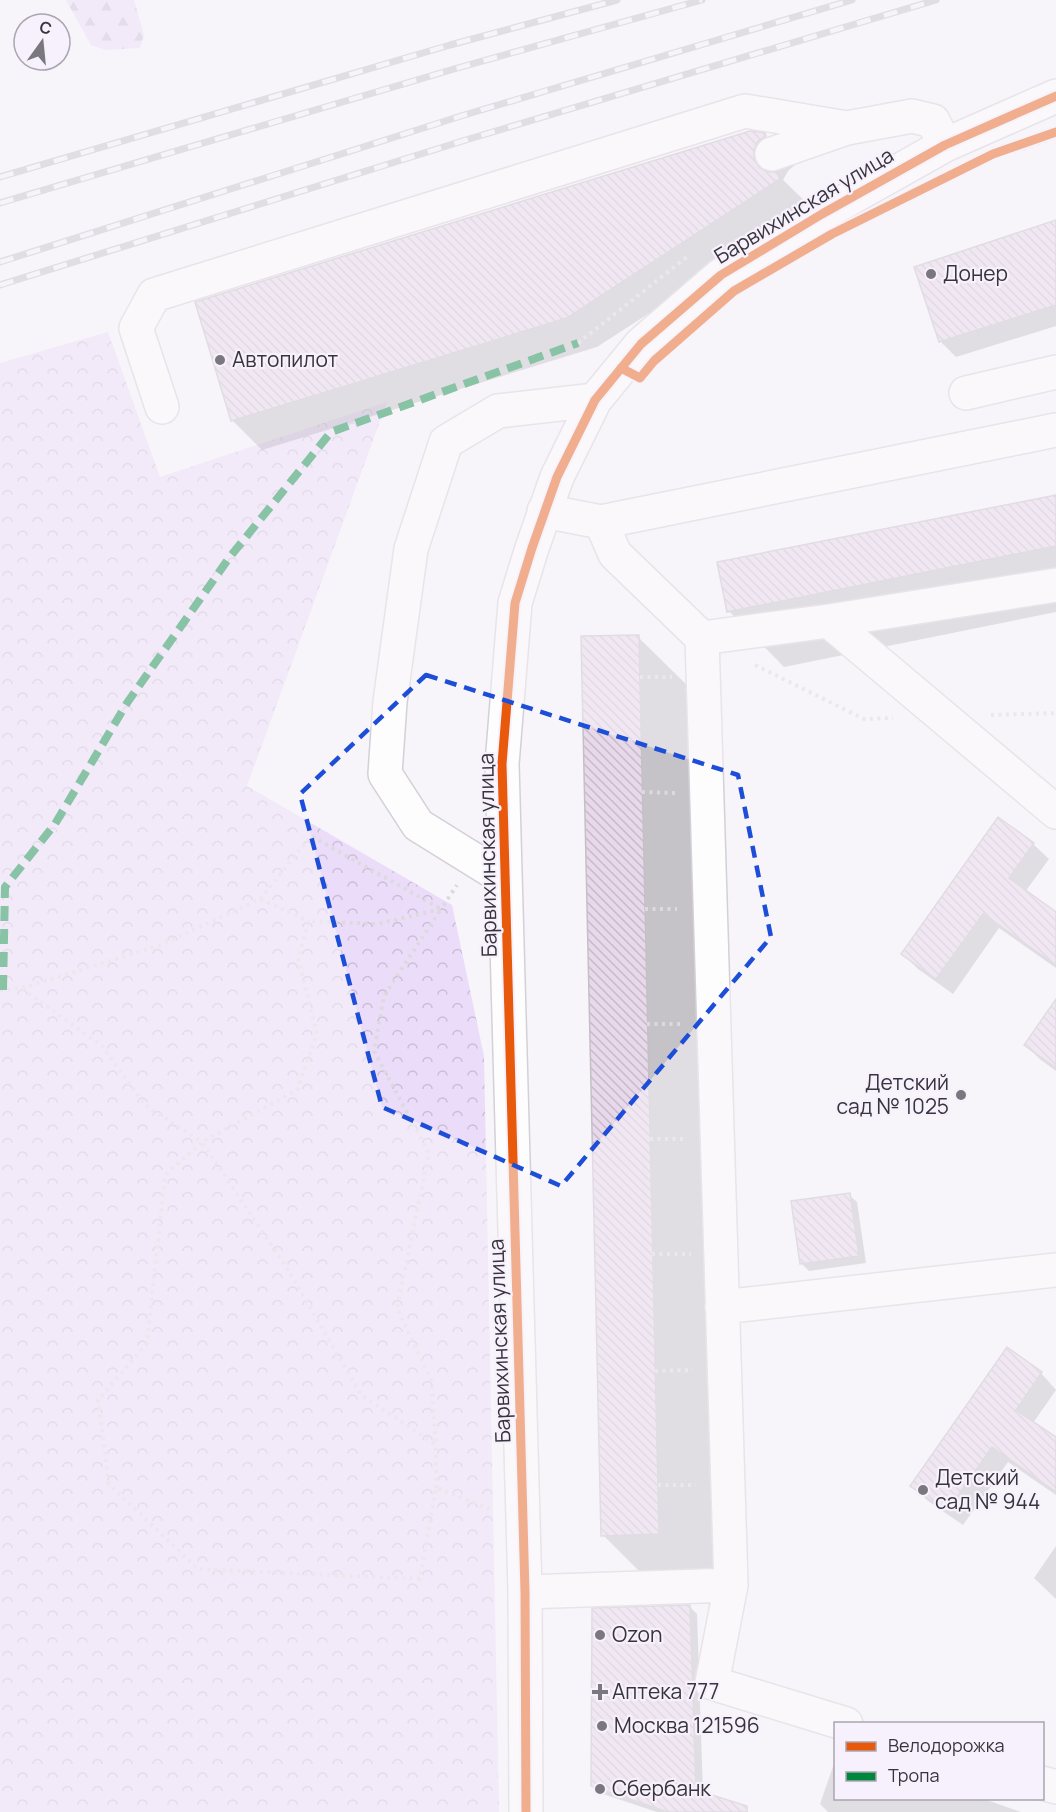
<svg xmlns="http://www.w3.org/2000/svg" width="1056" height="1812" font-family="Manrope,sans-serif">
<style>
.forest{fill:url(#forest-firs)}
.park{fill:url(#park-crowns)}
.shadow{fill:#0003}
.building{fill:url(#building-back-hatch);stroke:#c4c0c6;stroke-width:1.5}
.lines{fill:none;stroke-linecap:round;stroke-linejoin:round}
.minor-casing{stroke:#d4d0d7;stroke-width:36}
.path{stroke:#dcdadd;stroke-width:4;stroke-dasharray:3 4.5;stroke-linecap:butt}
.minor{stroke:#fefdfe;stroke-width:33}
.rail-casing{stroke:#c3c3c4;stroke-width:7}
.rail{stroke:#f7f1fd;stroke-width:4.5;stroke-dasharray:14;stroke-linecap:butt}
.quiet{stroke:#00873e;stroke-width:8;stroke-dasharray:15 8;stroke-linecap:butt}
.cycleway-casing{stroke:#f7f1fd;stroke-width:13}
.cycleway{stroke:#e8590c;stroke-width:9}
.marked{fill:none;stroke:#1d4ed8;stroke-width:4.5;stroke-dasharray:12 8;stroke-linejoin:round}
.poi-dot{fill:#7b777e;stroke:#f7f1fd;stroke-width:2}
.labels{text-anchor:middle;stroke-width:4.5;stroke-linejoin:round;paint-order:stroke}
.street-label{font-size:21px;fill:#38343b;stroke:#f7f1fd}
.poi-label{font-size:21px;fill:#38343b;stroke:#f7f1fd;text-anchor:start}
</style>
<defs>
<pattern id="forest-firs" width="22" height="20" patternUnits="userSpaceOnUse" patternTransform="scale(1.5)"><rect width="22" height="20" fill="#ebddf9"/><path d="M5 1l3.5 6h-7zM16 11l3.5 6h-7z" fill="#cabed6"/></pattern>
<pattern id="park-crowns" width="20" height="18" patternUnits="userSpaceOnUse" patternTransform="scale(1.5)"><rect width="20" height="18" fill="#ebddf9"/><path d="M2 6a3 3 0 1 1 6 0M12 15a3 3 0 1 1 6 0" fill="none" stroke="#cabed6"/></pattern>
<pattern id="building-back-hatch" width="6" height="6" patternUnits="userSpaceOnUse" patternTransform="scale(1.5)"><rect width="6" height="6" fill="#e7d8ea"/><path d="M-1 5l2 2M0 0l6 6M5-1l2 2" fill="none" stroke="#c7baca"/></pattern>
</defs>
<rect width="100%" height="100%" fill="#f7f4fa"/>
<!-- forest -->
<path class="forest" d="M66 0H134L144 35 140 48 105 50 91 45Z"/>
<!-- park -->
<path class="park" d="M108 332 160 477 387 402 247 786 452 905 484 1056 499 1812H0V363Z"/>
<!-- shadow -->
<path class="shadow" d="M764 135 795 165 788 171 783 180 807 203 809 210 597 347 262 450 232 420Z
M1056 222V326L956 357 940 341Z
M1056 496V612L784 667 729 611Z
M638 637 694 692 714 1589 658 1590 603 1535Z
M1033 844 1049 859 1025 892 1056 914V968L999 928 953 994 918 969 903 954Z
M1056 1002V1071L1041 1060 1025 1045Z
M849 1195 857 1202 866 1263 809 1271 801 1263Z
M1041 1373 1056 1390 1033 1423 1056 1439V1495L1008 1462 963 1525 928 1501 912 1485Z
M1056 1546V1599L1034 1578Z
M690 1607 697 1614 703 1794 742 1806 748 1812H657L600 1793 593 1785Z
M836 1758V1798H981L1021 1812H828L820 1804Z"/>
<!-- building -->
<path class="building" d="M750 131 765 133 766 136 758 141 754 150V160L760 168 769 172H777L780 179 567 318 231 421 195 302Z
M1056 220V305L939 342 914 267Z
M1056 495V546L727 612 717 562Z
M639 635 659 1534 601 1536 581 636Z
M998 817 1034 843 1009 878 1056 912V965L983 914 936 979 901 954Z
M1056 999V1068L1024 1045Z
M850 1193 859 1256 800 1264 791 1201Z
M1007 1347 1042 1372 1016 1410 1056 1437V1492L992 1447 947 1511 910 1486Z
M690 1605 696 1790 747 1806V1812H668L591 1786 592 1608Z"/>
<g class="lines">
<defs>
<path id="minor" d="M772 154 847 128 912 116 933 121 945 145
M966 393 1056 372
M162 407 136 328 154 295 745 111 847 128
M544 511 601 522 1056 430
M601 522 615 554 702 638 731 1585
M829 621 1056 812
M702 638 829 621 1056 585
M505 879 418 825 385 774 390 702 411 549 446 442 498 411 595 400
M722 1307 1056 1270
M525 1592 731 1585 712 1683 846 1724
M1042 1783 1056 1787
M526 1812 525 1592 502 764 515 603 532 548 557 477 595 400 641 344 721 275 822 214 945 145 1056 96"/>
</defs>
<!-- minor casing -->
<use href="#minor" class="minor-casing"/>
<!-- path -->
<path class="path" d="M1023 149 1056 137
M578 343 688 256
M755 665 864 719 893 718
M640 677H672
M991 715 1056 713
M642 792 675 793
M260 899 311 836 441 909 384 996 374 1051 429 1153 397 1308 431 1380 436 1445
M645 909H677
M22 988 158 946 260 899 309 921
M0 990 21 988 102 1046 145 1105 202 1142 165 1175 147 1343 98 1400 109 1484 198 1569 420 1579 436 1488 491 1509
M647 1024H682
M650 1139H685
M652 1254H691
M655 1371 693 1370
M658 1485H696
M436 1488V1445L361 1395 290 1273 202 1142 297 1090 317 1034 298 958 309 921 378 924 441 909 457 885"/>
<!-- minor -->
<use href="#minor" class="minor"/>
<defs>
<path id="rail" d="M0 177 450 45 617 0
M0 203 454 69 702 0
M0 262 461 116 852 0
M0 285 469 139 936 0"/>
</defs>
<!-- rail casing -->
<use href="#rail" class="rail-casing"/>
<!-- rail -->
<use href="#rail" class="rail"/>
<!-- quiet -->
<path class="quiet" d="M3 990 5 887 55 824 127 703 229 558 331 432 578 343"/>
<defs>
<path id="cycleway" d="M621 368 640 378 654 361 734 291 832 234 993 154 1056 132
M526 1812 525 1592 502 764 515 603 532 548 557 477 595 400 641 344 721 275 822 214 945 145 1056 96"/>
</defs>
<!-- cycleway casing -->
<use href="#cycleway" class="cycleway-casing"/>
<!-- cycleway -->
<use href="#cycleway" class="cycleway"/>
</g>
<!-- marked area -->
<path d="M0 0H1056V1812H0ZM426 675 738 775 771 937 561 1186 382 1107 300 794Z" fill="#f7f4fa" fill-opacity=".55" fill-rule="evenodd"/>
<path class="marked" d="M426 675 738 775 771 937 561 1186 382 1107 300 794Z"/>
<!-- markers -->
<g class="poi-dot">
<circle cx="931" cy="274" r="6"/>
<circle cx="220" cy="360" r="6"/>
<circle cx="961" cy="1095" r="6"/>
<circle cx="923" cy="1490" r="6"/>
<circle cx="600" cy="1635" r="6"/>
<path d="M597 1683h6v6h6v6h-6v6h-6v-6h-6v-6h6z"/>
<circle cx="602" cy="1726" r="6"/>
<circle cx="600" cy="1789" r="6"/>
</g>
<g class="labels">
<!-- street labels -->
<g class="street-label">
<text transform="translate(804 206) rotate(-31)" y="7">Барвихинская улица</text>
<text transform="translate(488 855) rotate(-91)" y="7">Барвихинская улица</text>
<text transform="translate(500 1341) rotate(-92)" y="7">Барвихинская улица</text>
</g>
<!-- poi labels -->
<g class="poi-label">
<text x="943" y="281">Донер</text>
<text x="232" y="367">Автопилот</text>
<text x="949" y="1090" text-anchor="end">Детский<tspan x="949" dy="24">сад № 1025</tspan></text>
<text x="935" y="1485">Детский<tspan x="935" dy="24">сад № 944</tspan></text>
<text x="612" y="1642">Ozon</text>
<text x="612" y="1699">Аптека 777</text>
<text x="614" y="1733">Москва 121596</text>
<text x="612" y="1796">Сбербанк</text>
</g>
</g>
<!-- legend -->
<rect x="834" y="1722" width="210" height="78" fill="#f7f1fd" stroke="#aba5af" stroke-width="1.5"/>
<rect x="846" y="1742" width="30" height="9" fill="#e8590c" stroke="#aba5af" stroke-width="1.5"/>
<text x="888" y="1752" font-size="18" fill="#38343b">Велодорожка</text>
<rect x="846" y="1772" width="30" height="9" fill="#00873e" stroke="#aba5af" stroke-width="1.5"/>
<text x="888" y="1782" font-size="18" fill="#38343b">Тропа</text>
<!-- north arrow -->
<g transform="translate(42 42) rotate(15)"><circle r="28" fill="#f7f1fd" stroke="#aba5af" stroke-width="1.5"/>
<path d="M0-4.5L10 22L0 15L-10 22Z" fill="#7b777e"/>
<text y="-9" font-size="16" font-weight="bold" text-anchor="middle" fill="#38343b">С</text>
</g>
</svg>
